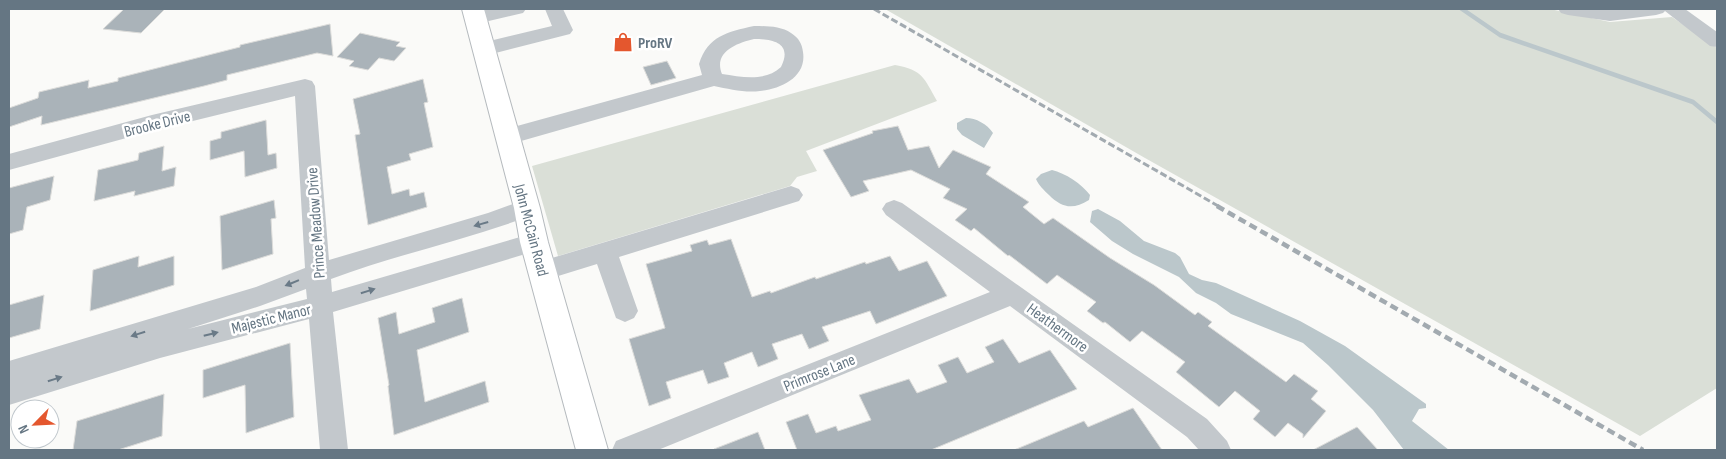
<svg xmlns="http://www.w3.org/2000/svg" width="1726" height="459" font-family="'Sofia Sans Condensed',sans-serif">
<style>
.green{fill:#dadfd7}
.water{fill:#bbc7cb}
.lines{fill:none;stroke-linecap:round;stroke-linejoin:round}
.stream{stroke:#bbc7cb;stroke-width:4.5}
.building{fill:#aab3b9;stroke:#dcdcda}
.major-casing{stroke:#b5babe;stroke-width:2}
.minor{fill:#c3c8cc;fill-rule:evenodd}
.major{fill:#fff;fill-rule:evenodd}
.rail-far1{stroke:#a2aab0;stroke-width:3;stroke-dasharray:7 3;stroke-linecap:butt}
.rail{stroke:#a2aab0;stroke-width:4.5;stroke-dasharray:8 4.5;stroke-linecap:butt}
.oneway{fill:#6a7a87}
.labels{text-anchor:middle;stroke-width:5;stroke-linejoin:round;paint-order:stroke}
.poi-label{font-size:16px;font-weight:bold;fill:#657683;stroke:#fff;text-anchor:start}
.street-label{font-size:16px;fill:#657683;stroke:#fff}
</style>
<rect width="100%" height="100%" fill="#fafaf8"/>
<!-- green -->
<path class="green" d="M885 9H1550L1610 22 1672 17 1717 48V388L1640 436 1145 158Z
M895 65C923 70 924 78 937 101L806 151 817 171 797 177 790 186 558 256 532 166Z"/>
<!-- water -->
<path class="water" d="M966 118C976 118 987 124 993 133L984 148 962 135 957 129V123Z
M1052 170C1065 173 1082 184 1090 195L1089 200C1073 210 1062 208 1049 195 1044 190 1039 186 1036 179L1041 174Z
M1098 209 1120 221 1144 241 1175 253 1180 257 1189 274 1202 280 1216 283 1300 321 1345 346 1426 404V408L1419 409 1412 421 1449 450H1404L1373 410 1328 365 1303 343 1231 314 1216 303 1196 293 1179 277 1133 254 1112 241 1090 222 1092 211Z"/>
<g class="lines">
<!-- stream -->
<path class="stream" d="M1462 9 1500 35 1693 102 1717 122"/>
</g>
<!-- building -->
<path class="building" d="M124 9H165L141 33 103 29Z
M330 24 333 56 317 53 227 75V80L204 86 41 125 42 116 9 127V108L38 98 39 92 89 80 88 88 118 81V78L240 47V45Z
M360 33 400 42 396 46 406 48 394 61 379 58 368 70 349 66 354 61 337 57Z
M667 61 676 78 651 85 643 67Z
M423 79 428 102 424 103 433 147 409 154 411 160 387 167 392 194 409 189 410 196 424 192 427 207 368 225 355 135 360 134 353 99Z
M266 120 268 155 276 153 277 168 245 177 244 151 210 160V141L221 138V132Z
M898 126 908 150 929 146 939 168 953 150 991 167 986 174 1029 202 1023 207 1044 224 1053 218 1110 258 1154 285 1195 315 1198 312 1212 322 1208 326 1286 382 1294 374 1318 391 1311 399 1326 411 1303 438V434L1288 423 1275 437 1253 419 1260 411 1235 391 1219 407 1176 372 1185 362 1142 331 1130 342 1105 322 1103 323 1087 311 1096 302 1057 275 1047 284 1009 255 1008 256 974 228 971 231 955 220 967 209 943 198 950 189 911 170 863 181 869 191 851 197 823 150 873 133 872 131Z
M164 146 162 171 176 167 174 186 134 196 135 191 94 201 98 170 138 160 139 153Z
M54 176 50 200 27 207 23 230 9 234V188Z
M274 200 276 218 271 219 273 254 222 270 220 216Z
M731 239 752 297 770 291 771 293 815 277 816 279 865 262 866 264 890 256 899 271 927 261 947 296 876 324 870 311 822 327 829 341 809 349 802 334 772 344 778 359 758 367 752 352 724 363 729 377 708 384 703 370 666 382 671 398 649 406 629 339 665 328 646 264 692 251 690 245 707 240 709 245Z
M139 256 138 267 174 256V285L90 311 93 270Z
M44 295 40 329 9 338V305Z
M462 298 469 332 417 350 425 402 485 381 489 402 394 435 388 386 389 385 378 318 396 312 399 334 435 322 432 308Z
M1003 339 1019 363 1050 350 1077 389 931 450H797L786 422 808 414 816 433 836 426 838 431 871 420 859 395 909 379 917 393 947 382 938 365 958 357 967 373 994 362 985 347Z
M290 343 294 417 246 433 245 385 203 398V370Z
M164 394 162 436 118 450H73L77 421Z
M1133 408 1162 450H1014L1084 421 1088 427Z
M1357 427 1378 450H1313Z
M758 432 765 450H714V449Z"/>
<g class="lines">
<defs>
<path id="major" d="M462 9H484L540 208 548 242 608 450H576L520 242 514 208Z"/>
</defs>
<!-- major casing -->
<use href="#major" class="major-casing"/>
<!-- minor -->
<path class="minor" d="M490 9H526L523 13 476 24 469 22 466 18 469 14Z
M545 9H563L573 30 570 34 484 56 477 54 474 49 477 44 552 26Z
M1558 9H1685L1717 32V47L1710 46 1665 11 1663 13 1656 15 1610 21 1568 15 1561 13Z
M754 26C766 26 781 26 791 33 799 38 802 44 803 52 807 77 781 89 760 91 745 93 729 89 714 86L507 145 499 143 496 137 499 131 702 75 699 64C708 36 727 32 754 26ZM754 39C773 39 793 43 781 67 765 82 742 77 722 74 713 52 737 43 754 39Z
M305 79 312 81 315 86 329 260 488 213 527 199 535 202 539 208 535 214C468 240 397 254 331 279L332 292 534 233 542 235 546 242 542 249 333 312 348 450H320L309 319 160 358 9 405V361L256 287 305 268 295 96 152 131 9 170V154L152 115ZM306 289 307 299 188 329 260 306Z
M791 186 799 189 803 195 799 201 619 257 638 311 634 318 625 322 616 318 597 264 542 281 533 278 530 271 533 264 542 261Z
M894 200 902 203 1207 419 1227 441 1231 450H1199L1187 437 1010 306 658 450H612L616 441 990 292 886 215 882 209 886 203Z"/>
<!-- major -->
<use href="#major" class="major"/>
<!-- rail-far1 -->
<path class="rail-far1" d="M874 9 1220 207"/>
<!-- rail -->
<path class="rail" d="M1217 206 1643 450"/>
</g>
<!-- one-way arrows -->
<defs><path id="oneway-solid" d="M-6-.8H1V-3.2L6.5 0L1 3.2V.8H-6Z" transform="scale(1.25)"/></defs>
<g class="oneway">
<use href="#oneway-solid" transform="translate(481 224) rotate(164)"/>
<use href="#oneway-solid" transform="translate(292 283) rotate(158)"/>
<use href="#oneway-solid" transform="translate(368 291) rotate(-17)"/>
<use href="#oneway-solid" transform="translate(138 334) rotate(163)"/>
<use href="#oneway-solid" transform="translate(211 334) rotate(-14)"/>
<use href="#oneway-solid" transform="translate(55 379) rotate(-17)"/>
</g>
<!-- icons -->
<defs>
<symbol id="shop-bare" viewBox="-9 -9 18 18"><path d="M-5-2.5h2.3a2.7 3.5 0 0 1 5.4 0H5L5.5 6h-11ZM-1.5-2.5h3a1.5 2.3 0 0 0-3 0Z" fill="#e4572e" stroke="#fff" stroke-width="2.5" paint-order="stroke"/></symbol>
</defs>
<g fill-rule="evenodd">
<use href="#shop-bare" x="609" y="28" width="28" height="28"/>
</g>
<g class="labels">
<!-- poi labels -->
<g class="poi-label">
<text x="638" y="48">ProRV</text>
</g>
<!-- street labels -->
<g class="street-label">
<text transform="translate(157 123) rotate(-14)" y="6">Brooke Drive</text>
<text transform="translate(315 223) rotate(-94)" y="6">Prince Meadow Drive</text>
<text transform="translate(532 230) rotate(75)" y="6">John McCain Road</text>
<text transform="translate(271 318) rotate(-14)" y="6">Majestic Manor</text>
<text transform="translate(1058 327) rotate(36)" y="6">Heathermore</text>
<text transform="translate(819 372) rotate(-22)" y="6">Primrose Lane</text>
</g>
</g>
<!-- border -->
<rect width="1726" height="459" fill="none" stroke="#657683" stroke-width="20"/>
<!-- north arrow -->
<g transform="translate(35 424) rotate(246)"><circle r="24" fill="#ffffff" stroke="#c1c8cd"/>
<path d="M0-4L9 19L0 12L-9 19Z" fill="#e4572e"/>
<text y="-8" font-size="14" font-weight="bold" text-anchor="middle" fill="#657683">N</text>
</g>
</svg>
